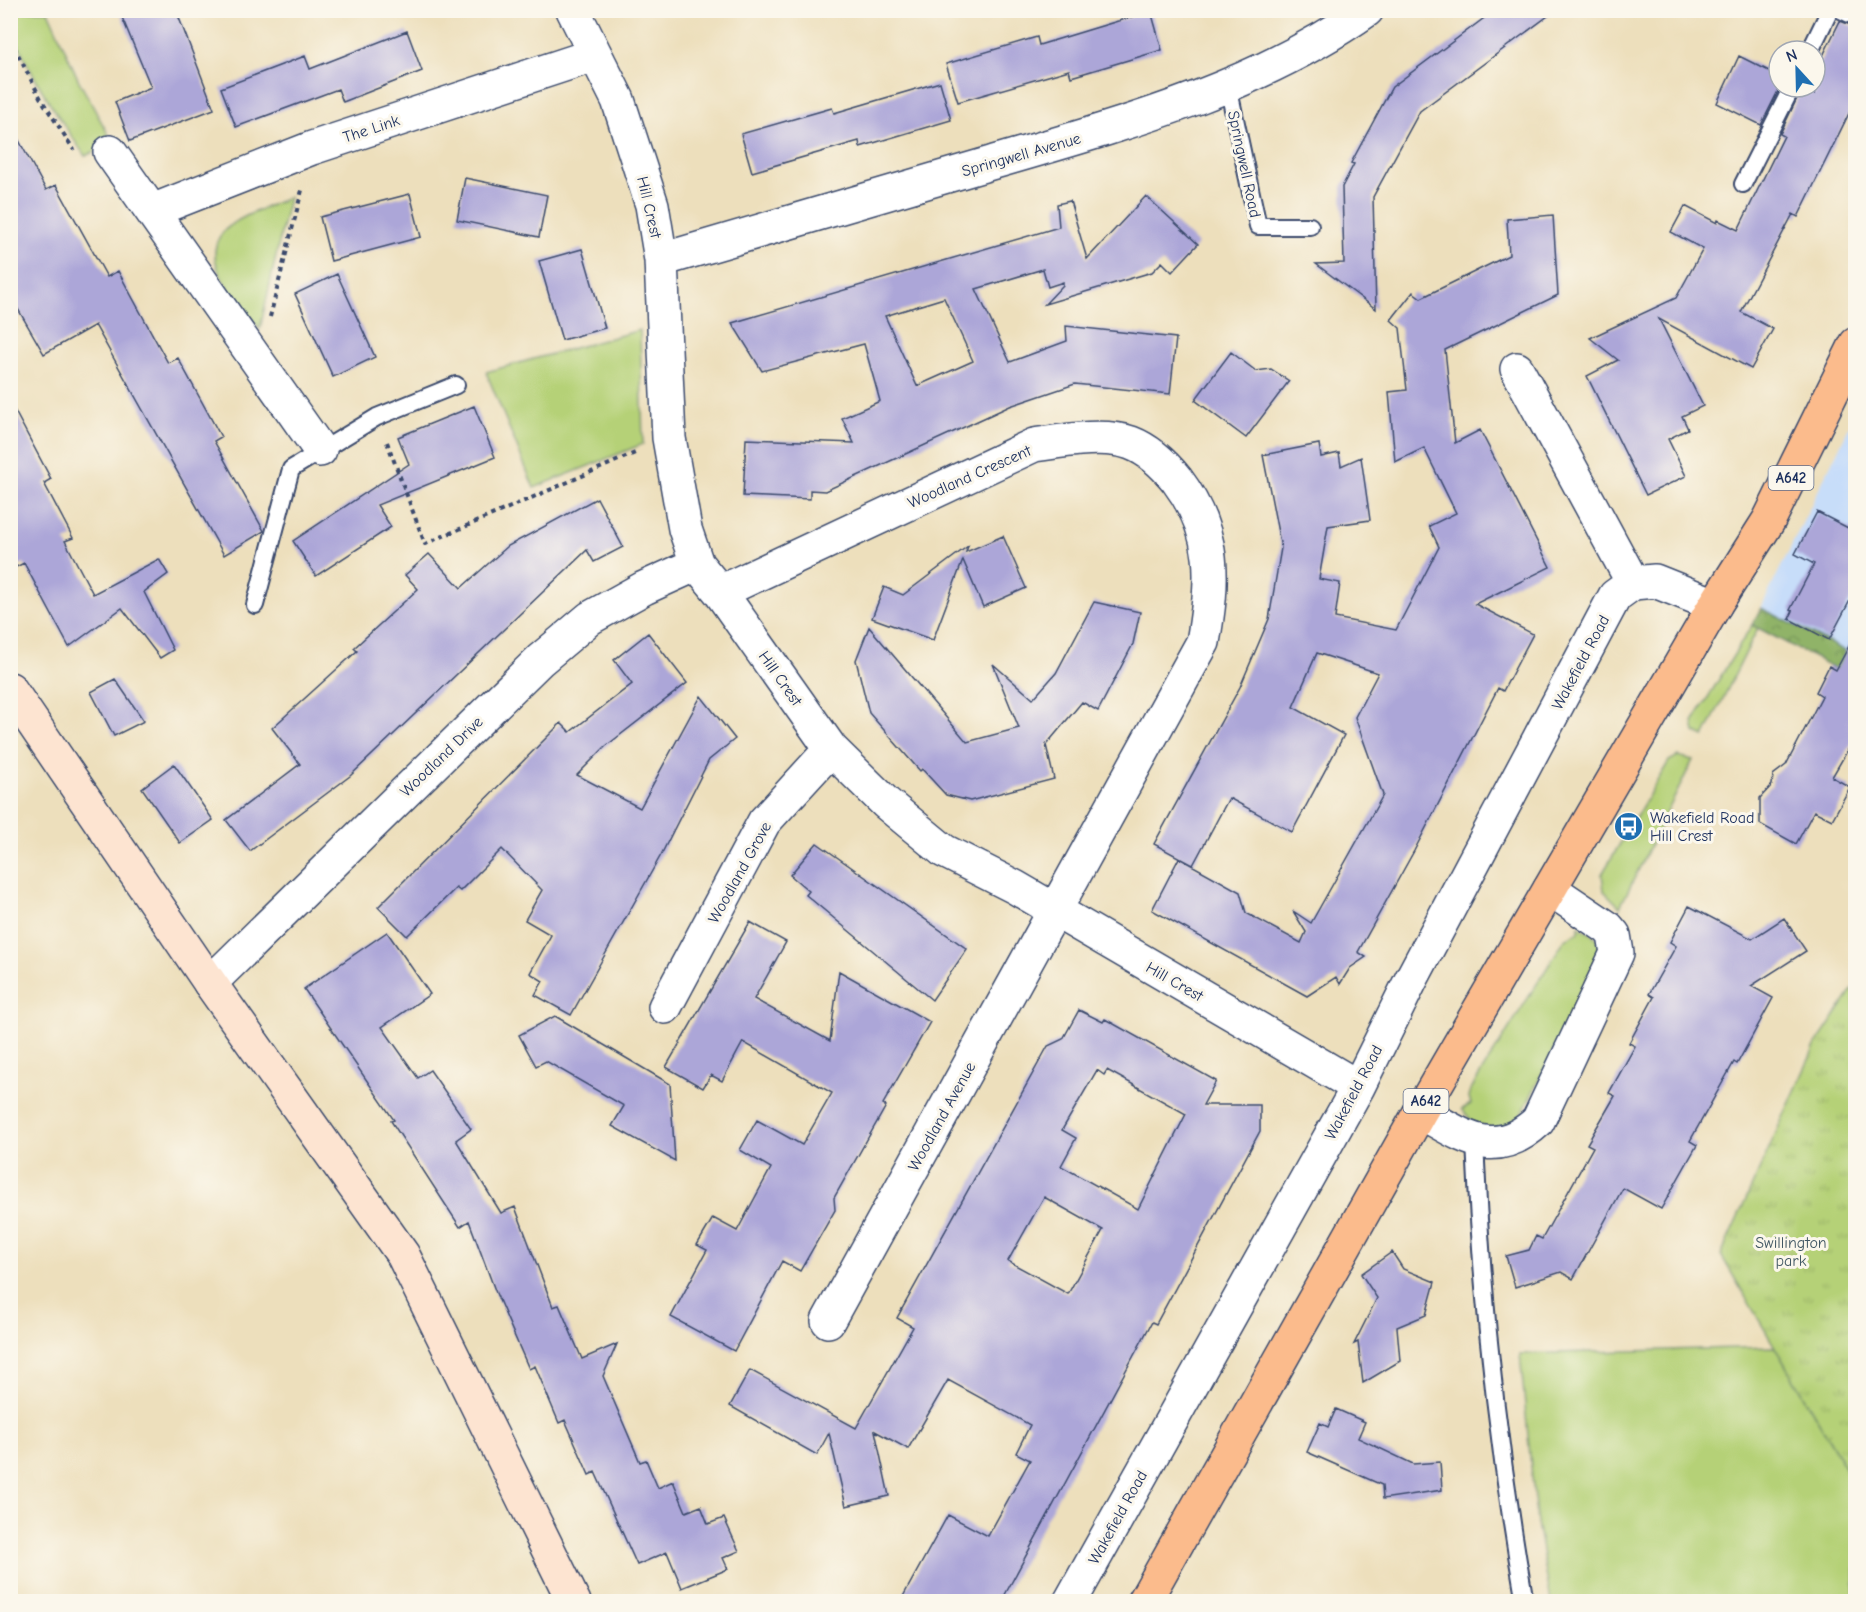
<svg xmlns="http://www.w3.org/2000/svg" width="1866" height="1612" font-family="'Comic Neue',sans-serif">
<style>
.built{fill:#c7ddf9}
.grass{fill:#b5d177;stroke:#68806a;stroke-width:1.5}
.forest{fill:url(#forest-crowns);stroke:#567163;stroke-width:1.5}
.park{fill:url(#park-tufts);stroke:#68806a;stroke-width:1.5}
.building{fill:#aca6d8;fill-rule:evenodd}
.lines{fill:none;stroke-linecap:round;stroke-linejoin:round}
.lane-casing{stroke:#3a496c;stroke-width:20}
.street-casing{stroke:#3a496c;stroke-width:36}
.secondary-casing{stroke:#3a496c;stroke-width:36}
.primary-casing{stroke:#3a496c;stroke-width:36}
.path{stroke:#3a496c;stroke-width:4;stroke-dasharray:4.5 4.5;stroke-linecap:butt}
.lane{stroke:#fff;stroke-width:16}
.street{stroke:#fff;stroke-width:33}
.secondary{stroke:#fde4d1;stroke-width:33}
.primary{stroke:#fbbb8c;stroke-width:33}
.labels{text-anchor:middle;stroke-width:6;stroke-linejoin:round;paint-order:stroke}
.shield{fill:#fbf7ec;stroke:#5e6b89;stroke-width:1.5}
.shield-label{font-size:15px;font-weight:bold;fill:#1b2f5e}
.street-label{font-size:16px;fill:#1b2f5e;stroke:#fbf7ec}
.poi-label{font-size:16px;fill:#1b2f5e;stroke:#fbf7ec;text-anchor:start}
.park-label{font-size:16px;fill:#425864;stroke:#fbf7ec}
</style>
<defs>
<pattern id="forest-crowns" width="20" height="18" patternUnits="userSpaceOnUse" patternTransform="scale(1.5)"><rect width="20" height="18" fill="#90b368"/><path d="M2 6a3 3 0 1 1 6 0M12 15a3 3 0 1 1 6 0" fill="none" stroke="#759259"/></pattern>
<pattern id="park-tufts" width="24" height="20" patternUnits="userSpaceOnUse" patternTransform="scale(1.5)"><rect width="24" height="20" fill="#b5d177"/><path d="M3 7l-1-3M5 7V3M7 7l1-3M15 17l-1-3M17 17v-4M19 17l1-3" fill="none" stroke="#9bb469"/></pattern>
</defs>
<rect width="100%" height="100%" fill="#fbf7ec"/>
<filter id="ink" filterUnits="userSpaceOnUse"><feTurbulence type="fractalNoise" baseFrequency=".0167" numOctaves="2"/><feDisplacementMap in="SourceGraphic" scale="12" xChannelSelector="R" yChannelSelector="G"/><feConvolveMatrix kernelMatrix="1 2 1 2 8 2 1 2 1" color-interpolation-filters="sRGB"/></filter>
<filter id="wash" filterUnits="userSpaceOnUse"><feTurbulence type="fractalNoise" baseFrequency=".008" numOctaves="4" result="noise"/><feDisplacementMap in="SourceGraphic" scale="24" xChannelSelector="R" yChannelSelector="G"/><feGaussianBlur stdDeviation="1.35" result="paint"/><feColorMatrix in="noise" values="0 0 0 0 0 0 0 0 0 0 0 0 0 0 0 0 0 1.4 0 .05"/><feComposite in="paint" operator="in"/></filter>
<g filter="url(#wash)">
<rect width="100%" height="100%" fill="#eddfbc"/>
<!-- built -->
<path class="built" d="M1855 415V656L1761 608Z"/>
<!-- grass -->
<path class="grass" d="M11 11H48L79 81 113 143 85 156C62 121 11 52 11 11Z
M289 197 260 329C239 302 187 253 234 223 250 212 271 206 289 197Z
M640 330 643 444 534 488 486 372Z
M1752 625 1758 628 1704 737 1695 732 1693 722Z
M1678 756 1693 760 1620 907 1604 891 1602 874 1669 761Z
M1579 926 1598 939 1600 955 1524 1110 1519 1119 1502 1130 1474 1124 1462 1109 1471 1104 1469 1097 1471 1089 1565 939 1579 932Z
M1775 1347 1855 1484V1601H1551L1536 1517 1520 1354Z"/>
<!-- forest -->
<path class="forest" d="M1761 608 1855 656V679L1752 625Z"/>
<!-- park -->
<path class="park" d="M1855 986V1484L1721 1255 1815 1046Z"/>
<g id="blocks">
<!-- building -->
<path class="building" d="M119 10H176L214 109 130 141 115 102 151 87Z
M1495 10H1556L1420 111 1373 197 1376 309 1316 264 1344 263 1342 187 1354 164 1351 163 1392 87Z
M1151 11 1162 50 1071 77 1069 70 958 102 946 64 1037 37 1039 45Z
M1840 21 1856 27V99L1798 217 1793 214 1741 312 1773 329 1751 369 1659 319 1703 406 1682 416 1688 429 1668 439 1686 476 1646 495 1587 376 1618 360 1590 338 1676 298 1703 249 1671 232 1685 206 1717 223 1718 220 1738 230 1784 136 1780 134 1802 88 1815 94V72Z
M407 31 422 71 343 102 338 89 236 127 221 88 305 56 310 69Z
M1739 56 1779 76 1780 87 1761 125 1717 103Z
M940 82 951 120 860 147 859 141 752 172 741 134 832 108 834 113Z
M10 124 46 190 56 185 107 277 118 271 168 363 178 358 221 437 214 441 264 531 224 555 95 325 44 354 10 295Z
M465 178 547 195 539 237 457 220Z
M410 194 421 237 331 261 320 217Z
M1146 196 1198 244 1172 272 1162 262 1152 272 1045 304 1063 285V282L1048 287 1043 269 976 289 1010 362 1067 341 1066 326 1176 338 1170 394 1075 384 1010 406 825 491 810 490V499L743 496 746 439 854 443 842 418 880 401 864 344 762 371 732 323 1059 227 1057 204 1070 201 1087 259ZM944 298 973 361 917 386 885 316Z
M1553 215 1558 295 1445 350 1455 443 1480 430 1550 567 1475 604 1533 634 1503 691 1498 688 1414 851 1358 952 1366 957 1350 968 1340 984 1336 977 1307 996 1152 910 1179 858 1240 892 1246 913 1301 943 1306 932 1293 911 1311 923 1383 795 1355 717 1378 673 1317 653 1293 707 1344 735 1292 832 1229 798 1193 865 1154 844 1240 687 1269 619 1281 548 1263 455 1319 444 1321 457 1339 453 1341 466 1361 457 1370 520 1328 526 1319 579 1340 583 1335 618 1396 630 1439 547 1429 526 1456 513 1424 448 1395 462 1389 392 1407 390 1400 328 1391 320 1413 292 1421 298 1509 255 1507 219Z
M582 249 605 328 562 340 539 261Z
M337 274 375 357 333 377 295 294Z
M1231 352 1256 371 1271 369 1289 381 1246 438 1195 400Z
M10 402 51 479 44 483 73 538 65 541 93 594 159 559 168 574 144 592 173 650 160 658 122 608 69 647 24 563 10 570Z
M474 406 495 457 377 505 391 527 316 576 293 541 409 464 398 437Z
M597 498 623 547 594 562 587 550 350 776 250 851 226 820 300 764 272 728 357 651 354 648 418 589 405 575 429 554 461 588 508 546Z
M1817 512 1856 532V589L1829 640 1789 619 1793 611 1790 610 1814 564 1795 554Z
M1003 536 1026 588 983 607 963 560 933 640 872 618 884 587 903 595 968 546 966 552Z
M1094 602 1140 612 1133 644 1098 711 1082 702 1046 745 1054 779 970 801 946 795 922 769 920 771 869 713 856 660 869 627 967 742 1019 728 993 664 1033 699 1056 673Z
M648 633 687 683 606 746 577 775 640 808 701 696 735 739 709 760 661 855 571 1015 535 995 543 981 530 973 551 935 525 920 542 890 502 849 460 891 456 888 407 936 378 907 561 723 570 732 632 684 614 660Z
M1856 633V736L1832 777 1850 787 1832 820 1814 811 1796 844 1760 824V798L1772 785 1773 775 1786 765 1822 696 1816 692 1829 666 1836 670Z
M115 679 144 721 114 736 91 692Z
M174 764 213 820 180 843 142 788Z
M817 843 967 949 932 1000 806 895 809 891 790 875Z
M1689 906 1752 939 1784 918 1806 951 1751 986 1773 998 1737 1064 1734 1062 1690 1141 1697 1145 1661 1209 1623 1188 1573 1279 1561 1272 1515 1287 1506 1256 1529 1250 1536 1236 1542 1239 1593 1147 1587 1144 1615 1096 1609 1093 1635 1046 1629 1043 1654 997 1649 994 1676 946 1670 942Z
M750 922 786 942 754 999 830 1041 839 971 930 1022 883 1104 886 1106 834 1198 835 1210 800 1271 782 1261 734 1351 671 1317 707 1250 697 1245 713 1218 737 1231 771 1168 740 1150 757 1120 802 1145 832 1093 743 1042 722 1081 711 1075 703 1088 666 1067Z
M387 932 430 994 382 1027 418 1078 430 1070 471 1129 456 1140 501 1213 515 1207 553 1307 559 1305 582 1359 617 1344 603 1376 640 1462 646 1460 658 1488 673 1481 686 1512 701 1506 708 1524 724 1518 739 1551 723 1558 728 1569 682 1588 667 1552 637 1565 595 1472 589 1475 565 1420 559 1423 535 1366 529 1369 496 1293 469 1221 460 1227 391 1121 394 1120 304 989Z
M1079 1010 1103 1022 1105 1019 1216 1081 1203 1105H1260V1131L1156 1324 1152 1322 1001 1602H900L948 1515 988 1536 1030 1460 1016 1453 1030 1425 948 1380 908 1449 875 1431 889 1496 846 1506 829 1433 817 1455 730 1406 750 1370 856 1428 913 1327 897 1318 1048 1046 1063 1039ZM1097 1070 1104 1075 1107 1070 1186 1114 1138 1209 1061 1166 1076 1138 1062 1130ZM1044 1197 1103 1230 1068 1294 1008 1261Z
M555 1016 670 1084 675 1161 612 1126 624 1106 546 1061 536 1066 519 1035Z
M1392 1252 1403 1269 1435 1282 1426 1315 1397 1327 1400 1361 1363 1383 1358 1342 1354 1344 1377 1298 1361 1274Z
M1336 1409 1365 1422 1358 1438 1413 1464 1440 1462 1442 1490 1383 1499 1382 1485 1307 1452 1320 1423 1328 1427Z"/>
</g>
</g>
<g filter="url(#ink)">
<use href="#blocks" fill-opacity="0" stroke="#3a496c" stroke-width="1.5"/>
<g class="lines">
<defs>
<path id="lane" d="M1841 10 1856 17
M1810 51 1830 10
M1228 86 1258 226H1310
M1743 184 1792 87
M255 605 291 469 377 417 456 385
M1475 1142C1481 1296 1498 1450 1525 1602"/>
<path id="street" d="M573 10 618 100 652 205 661 260 669 438 685 529 697 564 720 592 831 749 886 803 944 851 1015 887 1358 1087
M110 152 320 450
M152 211 312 148 594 55
M661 260C771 228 881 195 991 163 1121 125 1255 89 1367 10
M1517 369 1633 583 1655 581 1715 605
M720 592 1034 445C1062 441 1104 433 1131 443 1149 450 1165 465 1177 480 1217 533 1214 580 1203 642L828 1321
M210 983 540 660 590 618 644 588 697 564
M665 1007 764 822 831 749
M1420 1112C1464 1136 1494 1162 1538 1121L1617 953 1614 935 1608 928 1550 889
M1070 1602 1358 1087 1412 978 1615 596 1633 583"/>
<path id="secondary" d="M10 689 210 983 403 1255 574 1602"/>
<path id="primary" d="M1144 1602 1420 1112 1715 605 1769 520 1856 344"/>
</defs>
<!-- lane casing -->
<use href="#lane" class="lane-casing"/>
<!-- street casing -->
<use href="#street" class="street-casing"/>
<!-- secondary casing -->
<use href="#secondary" class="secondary-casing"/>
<!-- primary casing -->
<use href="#primary" class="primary-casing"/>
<!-- path -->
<path class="path" d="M10 39 41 99 74 150
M270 317 302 190
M387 442 425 544 635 453"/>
<!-- lane -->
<use href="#lane" class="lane"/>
<!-- street -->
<use href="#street" class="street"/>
<!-- secondary -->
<use href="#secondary" class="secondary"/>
<!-- primary -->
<use href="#primary" class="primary"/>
</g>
</g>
<!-- icons -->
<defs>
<symbol id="bus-disc" viewBox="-11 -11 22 22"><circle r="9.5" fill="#1f6fb2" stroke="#fbf7ec"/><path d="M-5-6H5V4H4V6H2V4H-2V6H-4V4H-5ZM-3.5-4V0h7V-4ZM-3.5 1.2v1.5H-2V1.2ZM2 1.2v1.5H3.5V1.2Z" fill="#fff"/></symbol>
</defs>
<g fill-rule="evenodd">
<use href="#bus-disc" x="1612" y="810" width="33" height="33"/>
</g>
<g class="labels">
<!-- shield labels -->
<g class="shield">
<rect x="1768.5" y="466" width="45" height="24" rx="4.5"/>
<rect x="1403.5" y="1089" width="45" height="24" rx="4.5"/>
</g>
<g class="shield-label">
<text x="1791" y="483">A642</text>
<text x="1426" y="1106">A642</text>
</g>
<!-- street labels -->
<g class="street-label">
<text transform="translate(371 128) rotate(-18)" y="6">The Link</text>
<text transform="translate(1021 154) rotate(-16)" y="6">Springwell Avenue</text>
<text transform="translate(1245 164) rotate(78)" y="6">Springwell Road</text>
<text transform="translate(650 207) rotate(77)" y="6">Hill Crest</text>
<text transform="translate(969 476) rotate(-24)" y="6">Woodland Crescent</text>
<text transform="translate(1580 662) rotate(-62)" y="6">Wakefield Road</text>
<text transform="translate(781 678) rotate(55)" y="6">Hill Crest</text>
<text transform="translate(441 756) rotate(-44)" y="6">Woodland Drive</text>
<text transform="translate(739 872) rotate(-61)" y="6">Woodland Grove</text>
<text transform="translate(1175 981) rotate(30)" y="6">Hill Crest</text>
<text transform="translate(1353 1092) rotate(-62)" y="6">Wakefield Road</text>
<text transform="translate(941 1116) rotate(-61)" y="6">Woodland Avenue</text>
<text transform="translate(1117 1517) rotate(-61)" y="6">Wakefield Road</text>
</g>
<!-- poi labels -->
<g class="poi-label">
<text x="1650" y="823">Wakefield Road<tspan x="1650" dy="18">Hill Crest</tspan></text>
</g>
<!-- park labels -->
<g class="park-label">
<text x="1791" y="1248">Swillington<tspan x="1791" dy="18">park</tspan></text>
</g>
</g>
<!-- margin -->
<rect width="1866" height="1612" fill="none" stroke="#fbf7ec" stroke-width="36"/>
<!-- north arrow -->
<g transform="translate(1797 69) rotate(338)"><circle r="28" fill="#fbf7ec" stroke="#a1a7b3" stroke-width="1.5"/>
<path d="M0-4.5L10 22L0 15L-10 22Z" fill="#1f6fb2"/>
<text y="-9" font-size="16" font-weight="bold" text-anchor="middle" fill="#1b2f5e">N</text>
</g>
</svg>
